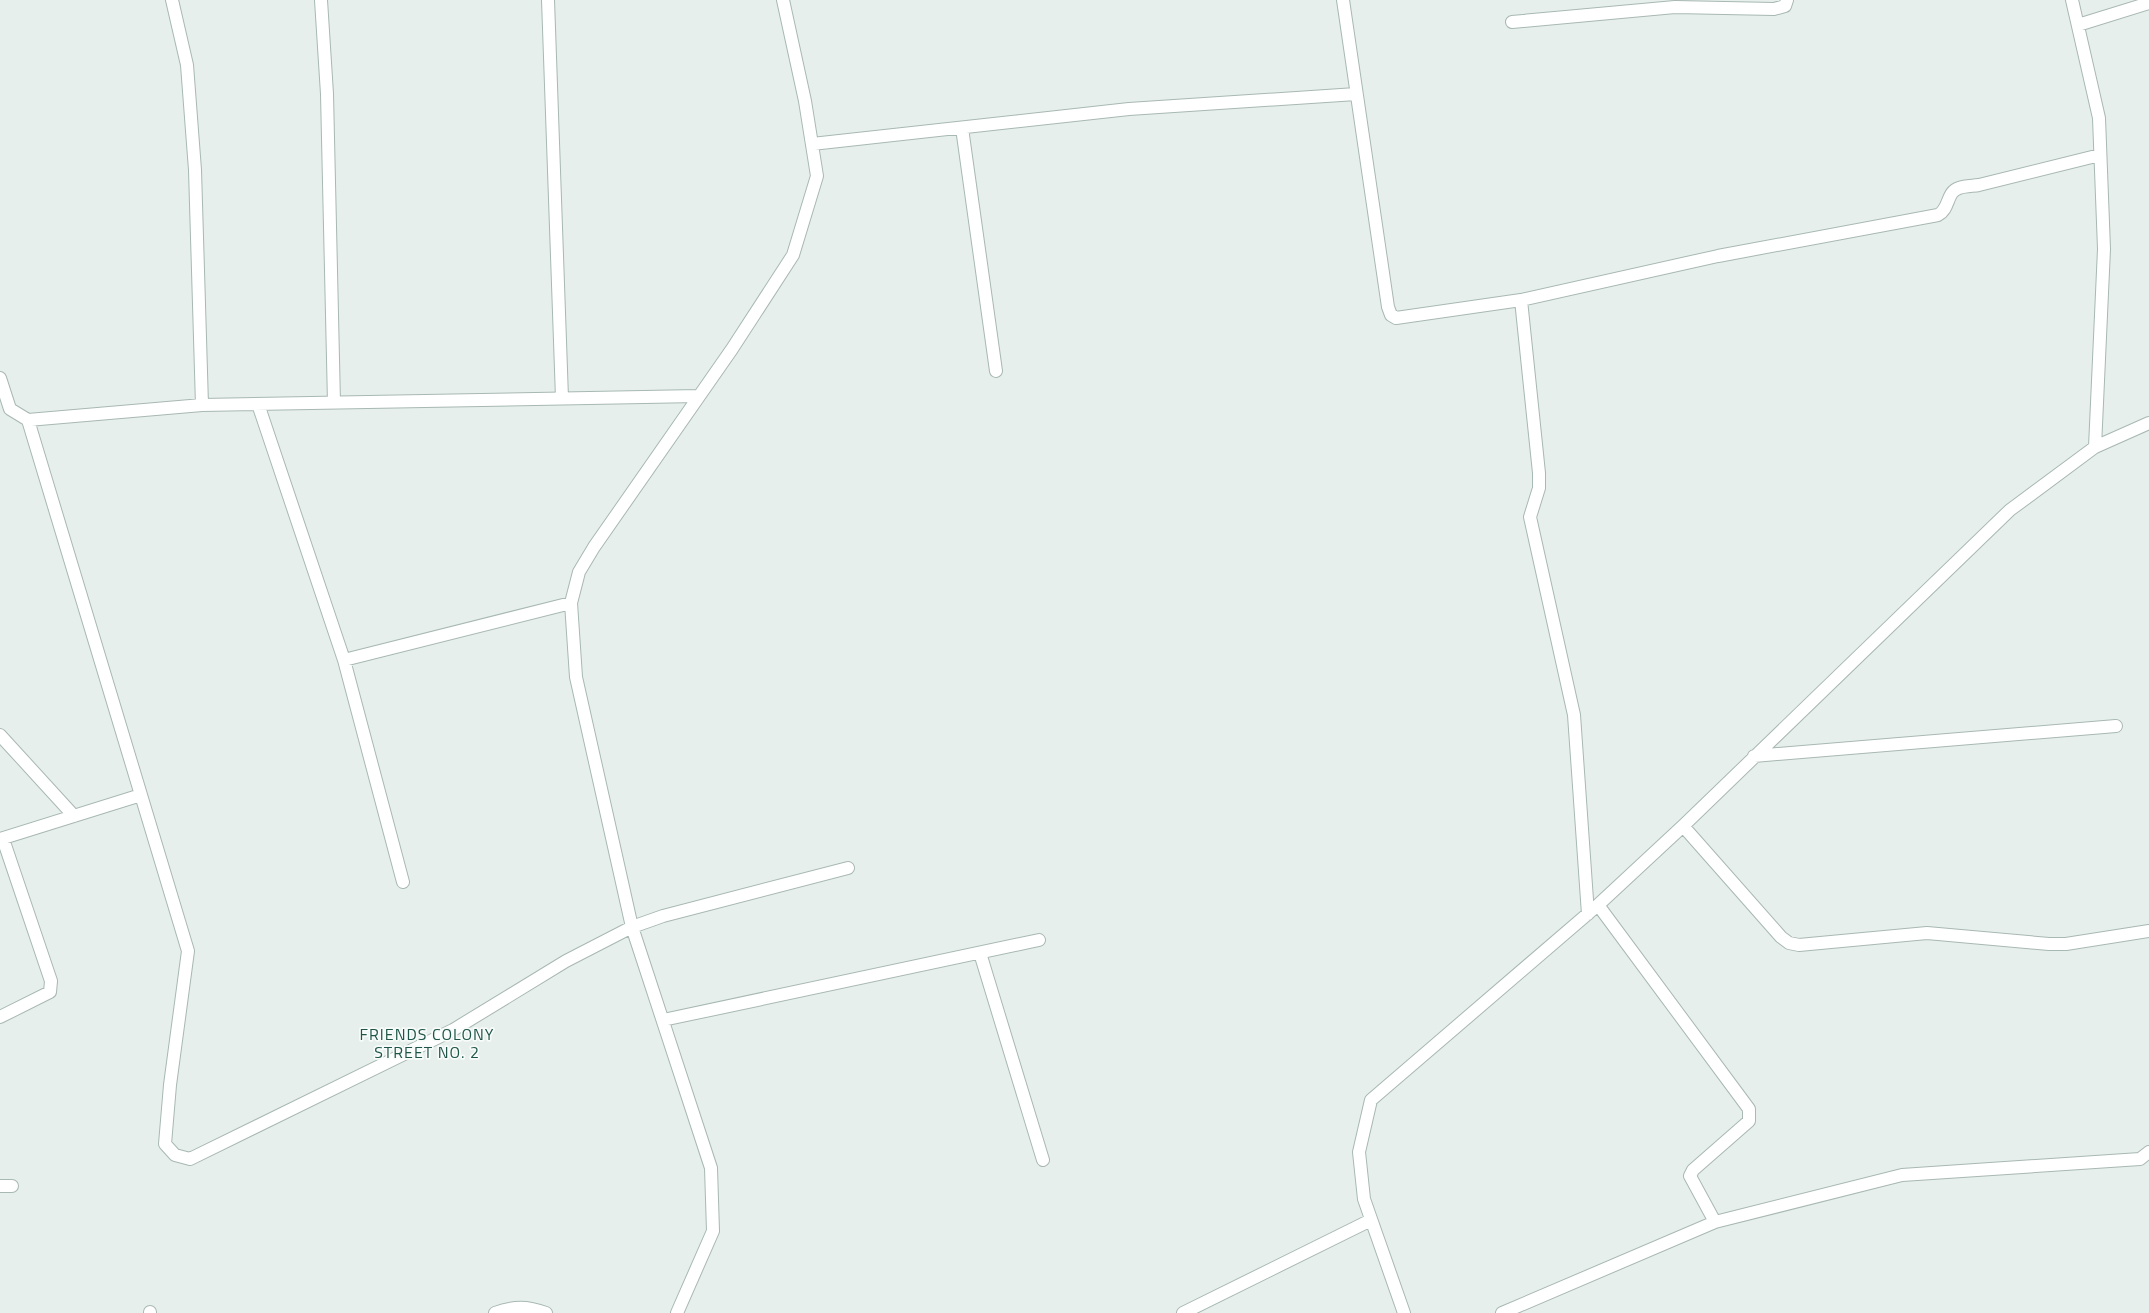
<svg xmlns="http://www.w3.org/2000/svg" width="2149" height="1313" font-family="'Titillium Web',sans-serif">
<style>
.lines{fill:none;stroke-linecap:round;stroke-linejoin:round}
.street-casing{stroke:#a8b8b2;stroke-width:14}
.street{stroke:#fff;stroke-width:12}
.labels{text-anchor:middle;stroke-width:3.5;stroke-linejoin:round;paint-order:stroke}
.neighbourhood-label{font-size:16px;letter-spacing:1px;fill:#1f5548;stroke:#f7fbf9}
</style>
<rect width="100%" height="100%" fill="#e6efeb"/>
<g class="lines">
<defs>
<path id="street" d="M172 0 187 65 195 170 202 405
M321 0 327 94 334 403
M548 0 562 398
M1343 0 1388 307 1391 315 1396 318 1521 300 1718 256 1938 215C1950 209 1946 192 1959 188 1965 186 1973 186 1979 185L2100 155
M2072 0 2099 118 2104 249 2095 447
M1512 22 1675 7 1774 9 1785 6 1787 0
M2078 25 2149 3
M962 128 996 371
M812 144 1129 109 1356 94
M1521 300 1539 473V488L1530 517 1574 715 1588 914
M0 378 10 409 28 420 202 405 698 396
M258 404 344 660 403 882
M28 420 188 951 170 1085 165 1144 175 1155 190 1159 453 1030 566 961 632 927 663 916 848 868
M344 660 571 603
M0 735 74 816
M1754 756 2116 726
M1683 826 1781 937 1789 943 1799 945 1927 933 2049 944H2066L2149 931
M0 839 141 795
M1598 905 1749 1109V1121L1693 1170 1690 1176 1715 1222
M980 953 1043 1160
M0 1017 50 992 51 981 3 839
M663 1020 1039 940
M0 1186H12
M150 1313V1312
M495 1313C514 1306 527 1306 546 1313
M677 1313 713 1231 711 1168 632 927 576 677 571 603 579 572 594 547 732 349 793 255 817 176 805 101 783 0
M1183 1313 1371 1220
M1404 1313 1364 1199 1359 1152 1371 1100 1598 905 1683 826 2010 510 2095 447 2149 423
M1502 1313 1715 1222 1902 1175 2140 1159 2149 1152"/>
</defs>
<!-- street casing -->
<use href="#street" class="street-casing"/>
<!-- street -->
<use href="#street" class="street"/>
</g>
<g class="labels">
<!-- neighbourhood labels -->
<g class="neighbourhood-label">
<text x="427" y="1040">FRIENDS COLONY<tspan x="427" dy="18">STREET NO. 2</tspan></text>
</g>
</g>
</svg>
